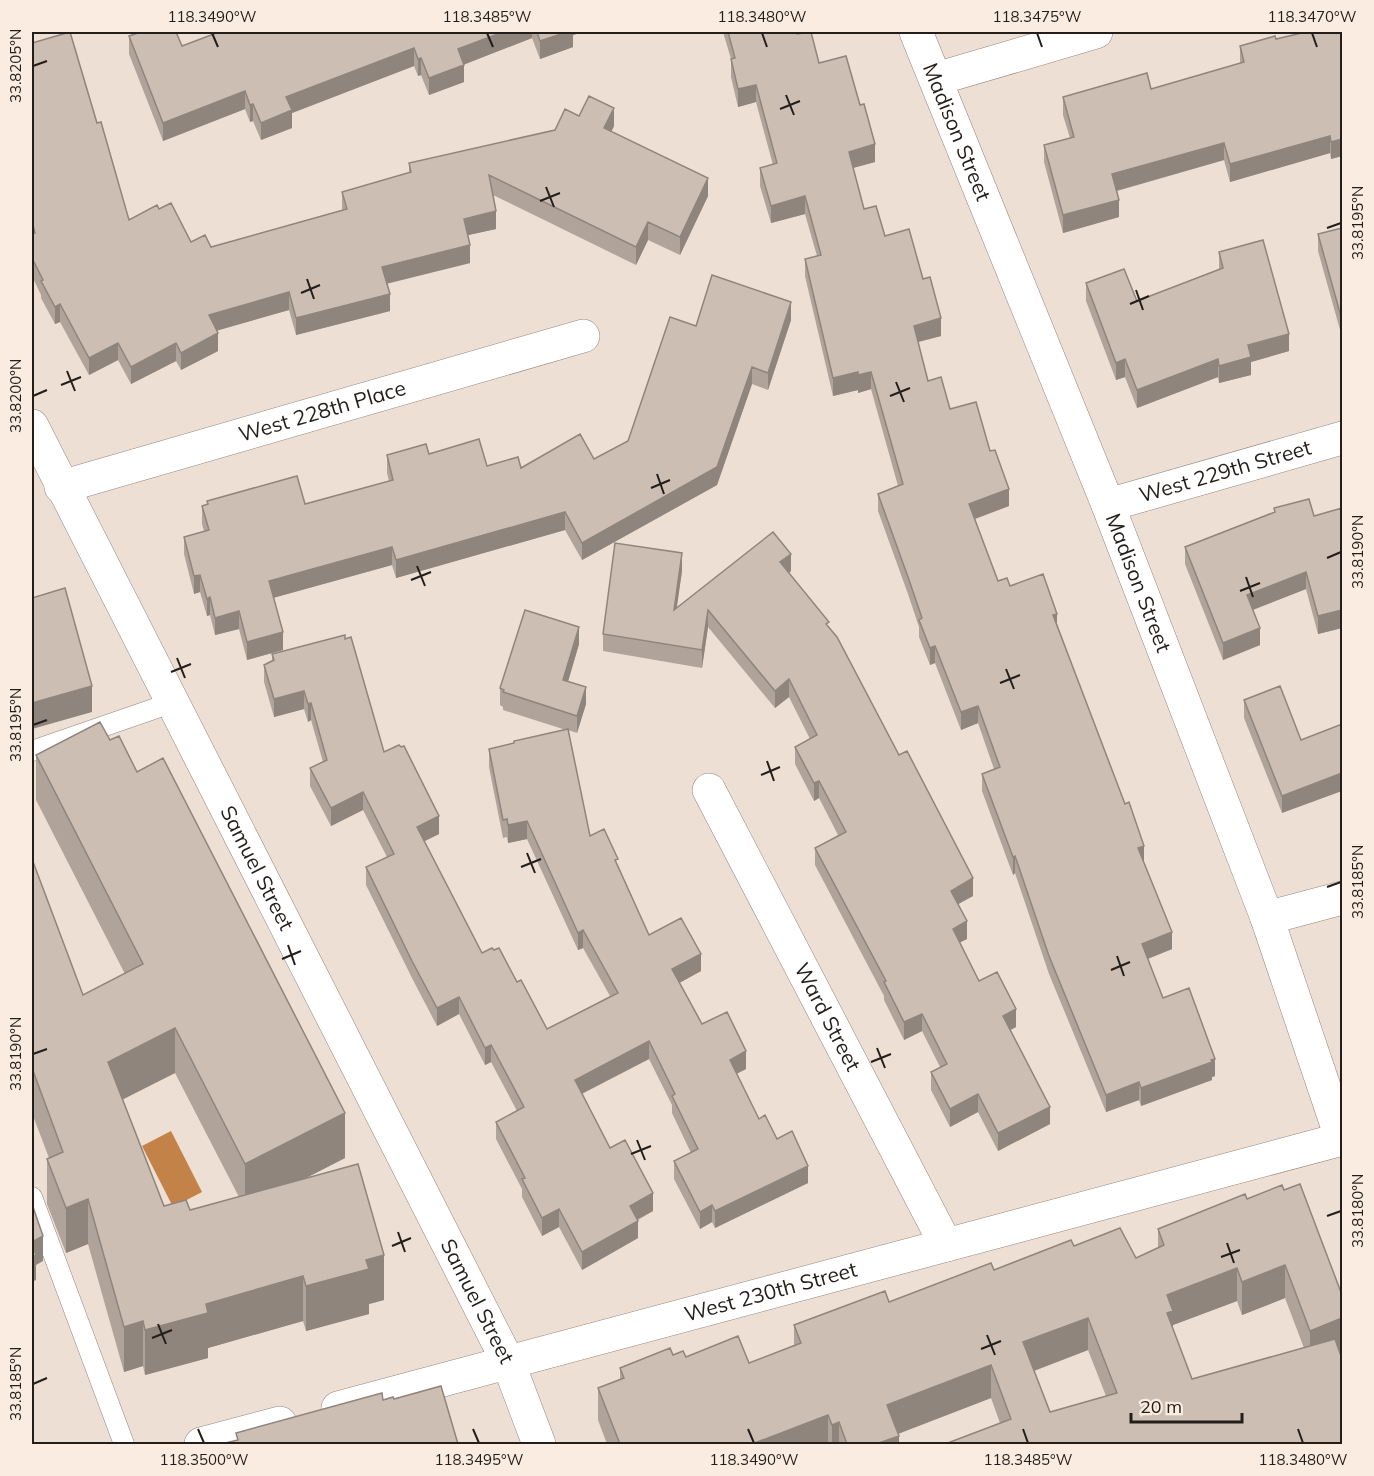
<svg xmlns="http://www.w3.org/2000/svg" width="1374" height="1476" font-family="Mulish,sans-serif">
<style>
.water{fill:#c38248}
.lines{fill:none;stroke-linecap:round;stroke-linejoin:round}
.lane-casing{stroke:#94877d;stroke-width:21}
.street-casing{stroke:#94877d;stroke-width:34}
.secondary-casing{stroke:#94877d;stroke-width:34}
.lane{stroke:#fff;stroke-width:20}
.street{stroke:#fff;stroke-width:33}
.secondary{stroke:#fff;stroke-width:33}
.wall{fill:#afa39a;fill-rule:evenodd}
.shaded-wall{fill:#8f857d}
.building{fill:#ccbeb3;stroke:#8f857d;stroke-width:1.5;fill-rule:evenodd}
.ticks{fill:none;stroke:#231e1a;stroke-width:2}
.labels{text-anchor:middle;stroke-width:4.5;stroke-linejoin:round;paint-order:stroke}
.street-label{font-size:21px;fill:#231e1a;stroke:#faece1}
.neatline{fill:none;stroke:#231e1a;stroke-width:2}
.ticks-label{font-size:15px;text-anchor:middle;fill:#231e1a}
</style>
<rect width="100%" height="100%" fill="#eddfd4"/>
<!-- water -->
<path class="water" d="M171 1131 202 1192 173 1207 142 1146Z"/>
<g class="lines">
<defs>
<path id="lane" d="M32 751 171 703
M32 1197 124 1444"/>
<g id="street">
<path d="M936 79 1096 32"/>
<path id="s1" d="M32 426 508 1362 539 1444"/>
<path id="s2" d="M61 487 583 336"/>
<path id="s3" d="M1108 505 1342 438"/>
<path id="s4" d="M709 790 946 1245"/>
<path id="s5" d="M338 1408 1342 1139"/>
<path d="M201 1444 280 1423"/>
</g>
<g id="secondary">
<path id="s6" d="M916 32 1108 505 1267 918 1342 1140"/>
<path d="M1267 918 1342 898"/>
</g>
</defs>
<!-- lane casing -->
<use href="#lane" class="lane-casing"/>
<!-- street casing -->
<use href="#street" class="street-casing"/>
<!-- secondary casing -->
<use href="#secondary" class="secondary-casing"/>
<!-- lane -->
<use href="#lane" class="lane"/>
<!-- street -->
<use href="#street" class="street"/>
<!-- secondary -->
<use href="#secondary" class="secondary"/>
</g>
<!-- wall -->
<path class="wall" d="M219 32H583L573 35V47L540 59 532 38 464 64V82L429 95 421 75 418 76 414 66 292 113V128L261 140 253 121 250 122 245 109 163 141 129 54V36L182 46Z
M723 32H796L797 34 819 63 875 162 853 168 864 209 885 236 923 279 941 336 918 342 928 381 950 409 990 451 1009 506 975 519 998 581 1010 586 1057 624 1144 864 1172 949 1148 959 1163 998 1215 1076 1212 1077V1080L1141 1106 1139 1100 1106 1112 1049 974 1015 873 1013 875 982 791V774L994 769 978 723 961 730 935 663 930 665 919 637V627L908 594 878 511V494L898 486 871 389 858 393V390L833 396 805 276V259L817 256 805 214 771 223 760 186V168L773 165 756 102 738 107 731 77V59Z
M1342 32V156L1331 159 1330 153 1230 182 1224 160 1117 191 1119 217 1063 233 1044 162V145L1070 138 1063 115V97L1151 89 1240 63V46L1276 39Z
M32 43 97 123 129 220 159 209 191 242 211 247 342 210V192L409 173V163L555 130 579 116 614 126 611 132 708 196 680 255 648 240 636 265 493 195 496 229 468 235 470 263 387 283 390 311 296 335 289 310 217 330 218 351 181 370 176 361 131 384 118 360 89 375 60 322 55 324 41 298V295L32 276Z
M1342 228V337L1318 251V234Z
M1219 252 1289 351 1251 362V375L1219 383 1218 377 1137 408 1125 377 1116 380 1086 301V283L1137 301 1219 269Z
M791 320 768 390 752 384 717 485 582 560 565 530 396 578 392 565 273 598 283 650 247 660 239 629 215 635 210 615 207 616 200 592 194 594 184 554V537L204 531 202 524V506L207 505V501L305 504 389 481 387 473V455L429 454 487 466 521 468 594 459 628 441 696 326Z
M1274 508 1314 516 1342 508V628L1318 634 1306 589 1253 610 1260 645 1223 660 1185 564V547L1274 512Z
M682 571 676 608 791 571 789 573 829 627 899 755 973 896 958 904 967 939 960 942 979 981 1016 1027 1010 1030 1050 1124 998 1151 978 1112 950 1127 931 1090V1072L940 1067 922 1031 904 1040 884 1000V996L815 865V848L838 835 819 798 814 801 795 764V747L810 739 789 697 775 708 708 627 702 668 603 651V634Z
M579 644 568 682 586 704 577 733 568 730 590 836 618 865 649 935 701 971 679 983 702 1024 746 1069 736 1074 759 1119 777 1139 808 1183 715 1228 712 1222 700 1229 674 1179V1161L691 1153 672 1113V1105L649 1059 582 1094 610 1148 653 1211 638 1220V1238L582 1270 559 1227 542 1236 522 1197V1189L496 1139V1122L517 1111 491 1062 485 1065 459 1014 437 1026 412 978 366 885V867L387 857 363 810 331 826 310 786V768L323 762 311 720 308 722 304 709 274 717 264 682V665L272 661V654L384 752 439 834 424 841 482 953 517 982 547 1029 610 996 583 948 578 950 527 839 508 843 507 837 503 838 489 767V749L566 730 503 710V707L500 705V688Z
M1244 700 1301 740 1282 813 1244 718Z
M110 740 137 772 345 1158 304 1179 384 1300 369 1304V1314L306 1331 303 1321 208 1348V1358L145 1375 143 1366 124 1372 88 1244 66 1253 47 1204V1159L49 1158 32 1113V859L83 995 125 974 36 800V755ZM175 1073 239 1197 190 1210 164 1206 122 1099Z
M1284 1190 1342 1295V1351L1340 1352 1000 1423 991 1398 898 1434 899 1444H607L598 1420V1388L620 1379V1368L673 1355 749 1363 794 1345V1325L889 1302 1074 1246 1136 1258 1158 1248V1229L1247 1199ZM1285 1298 1304 1348 1192 1379 1173 1329V1325L1237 1301 1242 1315ZM1088 1350 1106 1396 1050 1412 1034 1371Z"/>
<!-- shaded-wall -->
<path class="shaded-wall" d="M503 32H532V38L458 67V49Z
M567 32H583L573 35V47L540 59V41Z
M414 48V66L292 113V128L261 140V123L286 97Z
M421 58V75L418 76V59Z
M464 65V82L429 95V78Z
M756 85V102L738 107V89Z
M245 91V109L163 141V123Z
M253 104V121L250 122V105Z
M614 108V126L604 146V128Z
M1330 136V153L1230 182V164Z
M1342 139V156L1331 159V142Z
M1224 143V160L1112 192V174Z
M875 144V162L849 169V152Z
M708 178V196L680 255V237Z
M805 196V214L771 223V206Z
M1119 200V217L1063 233V215Z
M496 211V229L464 236V219Z
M648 222V240L636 265V247Z
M470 245V263L382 285V267Z
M289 292V310L209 333V315Z
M390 294V311L296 335V318Z
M791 302V320L768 390V373Z
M60 304V322L55 324V307Z
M941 318V336L914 343V326Z
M218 333V351L181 370V353Z
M1289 334V351L1251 362V375L1219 383V366L1248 345Z
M118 343V360L89 375V358Z
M176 343V361L131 384V367Z
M1125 359V377L1116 380V363Z
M1218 359V377L1137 408V390Z
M752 367V384L717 485 582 560V543Z
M858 372V390L833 396V378Z
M871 372V389L858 393V375Z
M1009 489V506L969 521V504Z
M565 512V530L396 578V560Z
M392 547V565L269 599V581Z
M682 553V571L674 628V610Z
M791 554V571L780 580V562Z
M1306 572V589L1247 612V595Z
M200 575V592L194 594V576Z
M210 597V615L207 616V599Z
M708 610V627L702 668V650Z
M1342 610V628L1318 634V616Z
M239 611V629L215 635V618Z
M1057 614V631L1053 615Z
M579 627V644L563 698V680Z
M1260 628V645L1223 660V643Z
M283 632V650L247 660V642Z
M935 646V663L930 665V648Z
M789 679V697L775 708V691Z
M92 686V712L32 729V703Z
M586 687V704L577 733V716Z
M304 691V709L274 717V699Z
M311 703V720L308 722V704Z
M978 706V723L961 730V712Z
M1342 773V791L1282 813V796Z
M819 781V798L814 801V783Z
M363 792V810L331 826V808Z
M439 816V834L417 845V827Z
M527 821V839L508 843V825Z
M1144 846V864L1138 848Z
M1015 856V873L1013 875V857Z
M973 878V896L951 908V891Z
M967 921V939L953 946V929Z
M583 930V948L578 950V933Z
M1172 932V949L1142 961V944Z
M701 954V971L672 987V969Z
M459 997V1014L437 1026V1008Z
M1016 1009V1027L1003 1034V1016Z
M922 1014V1031L904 1040V1022Z
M175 1028V1073L108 1107V1062Z
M649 1041V1059L575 1097V1080Z
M491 1045V1062L485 1065V1048Z
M746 1051V1069L730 1077V1060Z
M1215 1059V1076L1212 1077V1080L1141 1106V1088Z
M1139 1082V1100L1106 1112V1095Z
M978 1094V1112L950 1127V1109Z
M1050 1107V1124L998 1151V1133Z
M345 1113V1158L245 1209V1164Z
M808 1166V1183L715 1228V1211Z
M653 1193V1211L630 1223V1206Z
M88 1199V1244L66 1253V1208Z
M712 1205V1222L700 1229V1212Z
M559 1209V1227L542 1236V1218Z
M638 1221V1238L582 1270V1252Z
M43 1236V1261L36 1265V1280L32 1282V1242Z
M384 1255V1300L369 1304V1314L306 1331V1286L366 1260Z
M1285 1265V1298L1242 1315V1282Z
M1237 1268V1301L1173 1325V1343L1167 1346V1295Z
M303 1276V1321L208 1348V1358L145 1375V1330L206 1304Z
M1088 1318V1350L1023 1375V1342Z
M1342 1318V1351L1310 1363V1331Z
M143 1321V1366L124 1372V1327Z
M991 1365V1398L887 1438V1405Z
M828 1415V1444H752Z
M839 1422V1444H832V1425Z
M899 1436V1444H876Z"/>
<!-- building -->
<path class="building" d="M70 32 97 123 101 122 129 220 157 205 159 209 171 203 191 242 205 235 211 247 347 209 342 192 411 172 409 163 555 130 565 109 579 116 589 96 614 108 604 128 708 178 680 237 648 222 636 247 489 175 496 211 464 219 470 245 382 267 390 294 296 318 289 292 209 315 218 333 181 353 176 343 131 367 118 343 89 358 60 304 55 307 41 281 43 280 32 258V234L35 233 32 221V43Z
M141 32H176L182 46 219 32H503L458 49 464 65 429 78 421 58 418 59 414 48 286 97 292 110 261 123 253 104 250 105 245 91 163 123 129 36Z
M537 32H567L540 41Z
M728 32H796L797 34 811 32 819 63 846 56 860 105 864 104 875 144 849 152 864 209 876 206 885 236 909 229 923 279 930 277 941 318 914 326 928 381 941 377 950 409 976 402 990 451 995 450 1009 489 969 504 998 581 1007 578 1010 586 1043 574 1057 614 1053 615 1125 804 1129 802 1144 846 1138 848 1172 932 1142 944 1163 998 1189 988 1215 1059 1211 1060 1212 1062 1141 1088 1139 1082 1106 1095 1049 956 1015 856 1013 857 982 774 1000 767 978 706 961 712 935 646 930 648 919 620 922 618 908 577 878 494 903 484 871 372 858 375V372L833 378 805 259 821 255 805 196 771 206 760 168 777 163 756 85 738 89 731 59 735 58Z
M1306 32H1342V139L1331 142 1330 136 1230 164 1224 143 1112 174 1119 200 1063 215 1044 145 1074 137 1063 97 1147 73 1151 89 1244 62 1240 46 1275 36 1276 39Z
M1342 228V320L1318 234Z
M1263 240 1289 334 1248 345 1251 357 1219 366 1218 359 1137 390 1125 359 1116 363 1086 283 1124 269 1137 301 1223 268 1219 252Z
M712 275 791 302 768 373 752 367 717 467 582 543 565 512 396 560 392 547 269 581 283 632 247 642 239 611 215 618 210 597 207 599 200 575 194 576 184 537 209 530 202 506 208 504 207 501 297 476 305 504 393 480 387 455 426 444 429 454 479 439 487 466 518 457 521 468 580 434 594 459 628 441 670 317 696 326Z
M1309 499 1314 516 1342 508V610L1318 616 1306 572 1247 595 1260 628 1223 643 1185 547 1275 512 1274 508Z
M773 532 791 554 780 562 829 622 826 624 837 637 899 755 907 751 973 878 951 891 967 921 953 929 979 981 997 972 1016 1009 1003 1016 1050 1107 998 1133 978 1094 950 1109 931 1072 947 1064 922 1014 904 1022 884 982 886 981 815 848 846 832 819 781 814 783 795 747 817 735 789 679 775 691 708 610 702 650 603 634 615 543 682 553 674 610Z
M65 588 92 686 32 703V598Z
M525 610 579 627 563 680 586 687 577 716 503 692 504 690 500 688Z
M345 635V639L351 637 384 752 399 745 401 747 404 746 439 816 417 827 482 953 492 948 494 950 499 948 517 982 521 980 547 1029 618 993 583 930 578 933 527 821 508 825 507 819 503 820 489 749 514 743V741L568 729 590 836 604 829 618 859 615 860 649 935 681 918 701 954 672 969 702 1024 727 1012 746 1051 730 1060 759 1119 765 1115 777 1139 792 1131 808 1166 715 1211 712 1205 700 1212 674 1161 698 1149 672 1096 675 1094 649 1041 575 1080 610 1148 625 1140 653 1193 630 1206 638 1221 582 1252 559 1209 542 1218 522 1179 525 1178 496 1122 524 1107 491 1045 485 1048 459 997 437 1008 412 961 366 867 394 854 363 792 331 808 310 768 327 760 311 703 308 704 304 691 274 699 264 665 274 660 272 654Z
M1280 686 1301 740 1342 724V773L1282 796 1244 700Z
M100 722 110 740 119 736 137 772 163 758 345 1113 245 1164 175 1028 108 1062 164 1206 186 1200 190 1210 358 1164 384 1255 366 1260 369 1269 306 1286 303 1276 206 1304 208 1313 145 1330 143 1321 124 1327 88 1199 66 1208 47 1159 63 1152 32 1068V859L83 995 143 964 36 755Z
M1300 1184 1342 1295V1318L1310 1331 1285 1265 1242 1282 1237 1268 1167 1295 1173 1311 1167 1313 1192 1379 1335 1339 1342 1359V1444H945L1011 1419 991 1365 887 1405 899 1436 876 1444H847L839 1422 832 1425 828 1415 752 1444H728V1443L725 1444H620L598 1388 624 1378 620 1368 670 1348 673 1355 683 1351 686 1357 738 1336 749 1363 801 1343 794 1325 885 1291 889 1302 991 1263 994 1270 1071 1240 1074 1246 1120 1228 1136 1258 1164 1245 1158 1229 1245 1194 1247 1199 1282 1185 1284 1190ZM1088 1318 1117 1393 1050 1412 1023 1342Z
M32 1204 43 1236 32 1242Z
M32 1245 36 1255 32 1257Z
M441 1386 458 1444H221L238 1440 236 1433 382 1393 383 1400 393 1397 394 1399Z"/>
<!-- ticks -->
<path class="ticks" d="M212 33 218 47M487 33 493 47M762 33 767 47M1037 33 1042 47M1312 33 1317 47M33 66 47 61M786 95 794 115M780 109 800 101M546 187 554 207M540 201 560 193M1327 228 1341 223M307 279 314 299M1136 290 1143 310M301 293 320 285M1130 304 1149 296M67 371 75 391M896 382 904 402M61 385 81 377M33 396 47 390M890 396 910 388M657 474 664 494M651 488 670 480M1327 558 1341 552M417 566 425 586M1246 577 1253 597M411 580 431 572M1240 591 1260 583M177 658 185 678M1006 669 1014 689M171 672 191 664M1000 683 1020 675M33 725 47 720M767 761 774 781M761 775 780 767M527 853 535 873M521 867 541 859M1327 887 1341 882M288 945 295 965M1117 956 1124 976M282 959 301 951M1111 970 1130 962M877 1048 885 1068M33 1054 47 1049M871 1062 891 1054M637 1140 645 1160M631 1154 651 1146M1327 1216 1341 1211M398 1232 405 1252M1227 1243 1234 1263M392 1246 411 1238M1221 1257 1240 1250M158 1324 166 1344M987 1335 995 1355M152 1338 172 1330M981 1349 1001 1341M33 1384 47 1378M198 1429 204 1443M473 1429 479 1443M748 1429 754 1443M1023 1429 1028 1443M1298 1429 1303 1443"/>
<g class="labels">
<!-- street labels -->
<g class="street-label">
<text dy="7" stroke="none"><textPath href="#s6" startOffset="108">Madison Street</textPath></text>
<text dy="7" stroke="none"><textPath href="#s2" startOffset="272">West 228th Place</textPath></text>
<text dy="7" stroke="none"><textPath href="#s3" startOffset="122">West 229th Street</textPath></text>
<text dy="7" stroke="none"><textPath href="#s6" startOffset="594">Madison Street</textPath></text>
<text dy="7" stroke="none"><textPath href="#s1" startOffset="496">Samuel Street</textPath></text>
<text dy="7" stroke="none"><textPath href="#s4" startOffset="256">Ward Street</textPath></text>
<text dy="7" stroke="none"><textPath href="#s5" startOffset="448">West 230th Street</textPath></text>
<text dy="7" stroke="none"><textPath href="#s1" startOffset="982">Samuel Street</textPath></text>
</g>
</g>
<!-- border -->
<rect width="1374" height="1476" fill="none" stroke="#faece1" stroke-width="66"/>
<!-- scale -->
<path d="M1131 1413v9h111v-9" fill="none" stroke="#231e1a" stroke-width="3"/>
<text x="1140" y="1413" font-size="18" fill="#231e1a" stroke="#faece1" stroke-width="4.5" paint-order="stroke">20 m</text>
<rect x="33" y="33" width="1308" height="1410" class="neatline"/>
<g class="ticks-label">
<text x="212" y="22">118.3490°W</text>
<text x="487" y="22">118.3485°W</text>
<text x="762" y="22">118.3480°W</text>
<text x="1037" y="22">118.3475°W</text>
<text x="1312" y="22">118.3470°W</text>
<text transform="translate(16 66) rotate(-90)" y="5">33.8205°N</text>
<text transform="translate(1358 223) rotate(-90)" y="5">33.8195°N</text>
<text transform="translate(16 396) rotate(-90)" y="5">33.8200°N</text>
<text transform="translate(1358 552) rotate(-90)" y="5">33.8190°N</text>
<text transform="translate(16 725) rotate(-90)" y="5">33.8195°N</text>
<text transform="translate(1358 882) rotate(-90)" y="5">33.8185°N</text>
<text transform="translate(16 1054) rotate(-90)" y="5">33.8190°N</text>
<text transform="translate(1358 1211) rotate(-90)" y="5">33.8180°N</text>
<text transform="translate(16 1384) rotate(-90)" y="5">33.8185°N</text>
<text x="204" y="1465">118.3500°W</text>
<text x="479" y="1465">118.3495°W</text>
<text x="754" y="1465">118.3490°W</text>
<text x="1028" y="1465">118.3485°W</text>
<text x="1303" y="1465">118.3480°W</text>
</g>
</svg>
